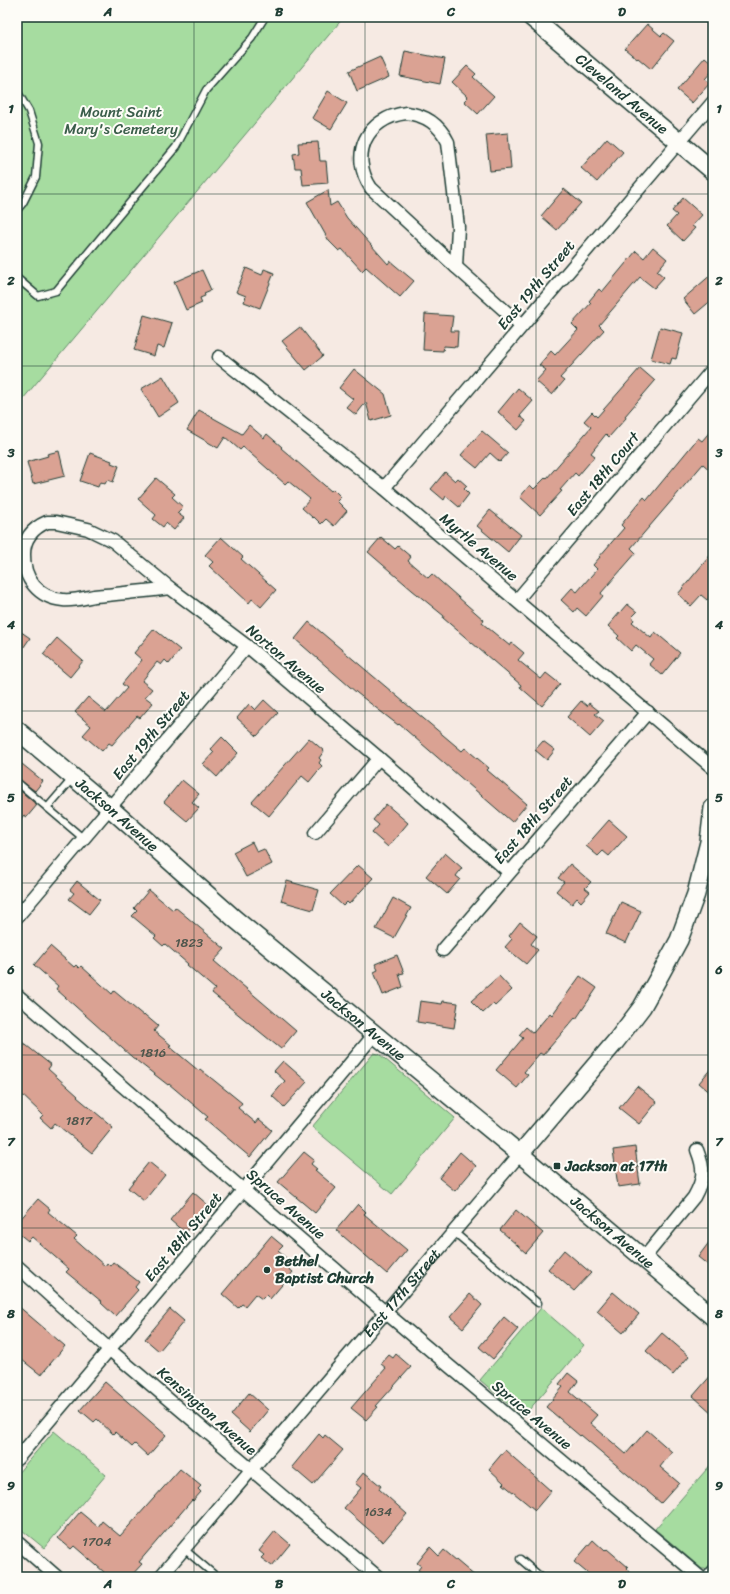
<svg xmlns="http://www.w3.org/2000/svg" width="730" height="1594" font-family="Sriracha,sans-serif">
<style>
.green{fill:#a6dca0;stroke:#628c6a}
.building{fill:#daa293;stroke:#1f3d34}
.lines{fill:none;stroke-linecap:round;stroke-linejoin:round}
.lane-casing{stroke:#1f3d34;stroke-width:9}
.street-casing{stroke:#1f3d34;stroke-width:15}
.secondary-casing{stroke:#1f3d34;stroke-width:20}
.lane{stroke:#fdfcf7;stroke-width:6}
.street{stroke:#fdfcf7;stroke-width:12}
.secondary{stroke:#fdfcf7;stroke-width:17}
.grid{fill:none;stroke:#1f3d34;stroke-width:1;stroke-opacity:0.55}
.poi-dot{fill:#1f3d34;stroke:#fdfcf7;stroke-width:1.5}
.labels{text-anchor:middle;stroke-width:4;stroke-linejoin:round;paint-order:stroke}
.number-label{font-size:13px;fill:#4e564c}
.street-label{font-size:15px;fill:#1f3d34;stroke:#fdfcf7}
.park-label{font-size:15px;fill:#3a5d4a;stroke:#fdfcf7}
.poi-label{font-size:15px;font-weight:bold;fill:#1f3d34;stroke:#fdfcf7;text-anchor:start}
.neatline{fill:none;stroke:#1f3d34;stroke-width:1.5}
.grid-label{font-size:13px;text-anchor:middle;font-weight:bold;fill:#1f3d34}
</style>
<rect width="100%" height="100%" fill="#f6eae3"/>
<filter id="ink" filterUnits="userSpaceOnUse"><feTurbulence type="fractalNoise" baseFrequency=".025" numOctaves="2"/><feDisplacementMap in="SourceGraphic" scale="8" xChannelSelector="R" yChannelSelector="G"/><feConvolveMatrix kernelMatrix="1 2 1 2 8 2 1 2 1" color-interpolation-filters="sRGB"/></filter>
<g filter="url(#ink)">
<!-- green -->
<path class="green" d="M17 17H344L17 406Z
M374 1053 379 1054 455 1118 392 1194 312 1127Z
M541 1308 584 1345 523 1417 480 1380Z
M54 1431 106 1475 44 1548 17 1526V1474Z
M713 1462V1561L706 1569H702L655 1529Z"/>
<!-- building -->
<path class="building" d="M647 24 661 36 664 33 674 41 651 69 638 58 637 59 625 49Z
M405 51 445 59 440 84 400 76Z
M380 57 389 77 357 91 349 71Z
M705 57 713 64V70L705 79 710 83 692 103 677 90Z
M467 66 476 74 473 77 494 96 478 114 464 101 468 97 452 82Z
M328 91 347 103 331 129 312 118Z
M508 133 511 169 490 171 486 135Z
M607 138 623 152 597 182 581 168Z
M318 142 320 161H326L328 183 303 185 301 168H295L293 154 299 153 298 143Z
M564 189 581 203 557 230 541 216Z
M328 190 330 206 337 202 347 218 388 264 390 261 414 281 400 297 366 267 362 271 342 249 339 251 329 241 307 202Z
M683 198 702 215 692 226 695 228 683 241 667 226 677 215 672 211Z
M653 247 667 259 657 271 664 277 654 288 640 277 599 325 604 330 560 378 564 381 552 395 536 381 546 370 539 365 551 351 555 355 578 330 572 324 591 303 589 301 599 289 602 292 636 251 644 258Z
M246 268 262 275 264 269 274 273 260 308 244 302 246 296 236 292Z
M202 270 211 290 204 293 205 296 200 298 202 303 186 310 174 282Z
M713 273V299L695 314 683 299Z
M425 314 453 316 451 331H458L457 347 444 346 443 351 423 350Z
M144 315 172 323 164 348 157 346 154 356 134 350Z
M300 327 323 356 306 370 282 341Z
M660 327 683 333 676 359 672 358 670 364 651 359Z
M640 368 655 381 625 416 626 418 609 437 606 434 591 453 595 456 578 476 575 473 560 490 562 491 540 515 520 497 530 485 534 489 546 477 547 478 591 427 584 421 592 412 597 417Z
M354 369 385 394 391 415 371 421 366 402 356 415 346 407 353 399 339 388Z
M163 376 179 403 158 417 141 389Z
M518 388 533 401 520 416 526 421 518 430 498 412Z
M199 410 242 434 249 425 264 438 267 434 282 447 281 448 331 491 333 489 341 497 337 501 347 511 334 526 326 519 321 524 314 517 313 518 302 508 310 499 288 481 285 484 243 447 240 450 225 437 218 448 187 430Z
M713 428V473L703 464 631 548 636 553 601 593 603 596 586 616 577 608 574 612 561 600 572 588 577 592 597 569 593 565 600 557H599L624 528 621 525 633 510 644 497 647 500 698 438 702 441Z
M482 431 508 453 500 462 490 453 477 468 461 455Z
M59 451 65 476 33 484 27 462 48 456 47 454Z
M90 453 112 461 111 463 119 466 113 482 107 480 105 484 100 482 98 487 80 481Z
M445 472 455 481 458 478 467 486 464 489 469 494 459 507 446 496 444 500 431 489Z
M156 478 175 494 172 497 183 507 177 513 184 518 174 530 166 523 163 527 153 519 156 515 138 499Z
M490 510 521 535 508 552 477 526Z
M221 537 243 557 241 559 276 590 261 607 252 599 249 603 209 566 213 562 205 555Z
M381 537 395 549 398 546 411 557 408 561 428 578 432 574 484 620 482 623 510 646 512 643 524 653 518 660 541 679 546 673 560 684 542 706 520 687 521 685 443 618 444 616 412 590 368 552Z
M713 552V593L707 600 701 595 691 606 678 594Z
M627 604 637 612 632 617 634 620 632 622 651 638 655 632 680 653 662 675 649 664 653 659 636 645 631 651 617 638 619 636 608 626Z
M309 622 462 751 465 748 489 768 487 770 527 804 512 822 399 724 398 725 357 693 295 639Z
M17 629 30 638 17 657Z
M154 629 180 650 169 664 165 660 161 665 157 662 142 681 152 689 145 697 153 703 140 718 137 716 112 745 109 743 102 751 83 735 91 726 75 712 88 697 106 712 127 688 122 684 142 660 134 653Z
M57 638 83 661 70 677 43 654Z
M264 700 278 713 257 736 237 718 249 704 255 710Z
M581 701 587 706 589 703 599 711 595 714 604 721 590 737 567 717Z
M222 737 238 753 217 777 203 764 214 752 211 749Z
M309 738 324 751 319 758 321 760 319 763 322 766 309 782 302 776 269 816 252 802Z
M543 741 555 750 547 760 535 750Z
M17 760 43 781 35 791 17 778Z
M182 780 199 794 192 802 199 808 187 821 164 802Z
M17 788 37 805 27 817 24 815 17 823Z
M386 804 408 823 388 847 372 833 379 825 373 820Z
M609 820 627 836 609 856 603 851 598 856 586 846Z
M252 842 257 852 264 849 272 864 246 877 233 852Z
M445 853 462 868 456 876 460 879 447 894 426 876Z
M570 864 591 882 585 888 590 892 581 902 577 898 572 904 556 891 564 882 558 878Z
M358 865 373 878 349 904 347 902 343 906 330 894Z
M77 881 100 900 89 914 69 899 74 893 70 890Z
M287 881 319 890 313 910 281 901Z
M149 890 173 910 175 907 225 949 214 961 296 1031 281 1049 212 993 215 989 187 965 188 964 165 944 163 946 154 938 156 936 132 916 137 911 134 908Z
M393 898 411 908 394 938 376 929Z
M621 902 641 911 626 943 606 934Z
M520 922 537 936 531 944 538 950 526 964 505 947 512 939 509 936Z
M50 946 74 967 76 965 79 968 81 966 112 994 114 991 144 1016 145 1015 158 1026 154 1031 171 1045 169 1046 199 1071 200 1069 242 1103 238 1108 256 1123 259 1119 272 1130 250 1157 205 1119 208 1117 169 1084 168 1085 132 1057 56 989 58 986 34 965Z
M397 955 404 973 399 974 403 987 383 995 374 972 378 970 375 964Z
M499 976 512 990 495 1006 493 1004 483 1013 471 1001Z
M580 976 597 988 576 1019 575 1018 543 1055 540 1053 524 1072 528 1075 517 1088 496 1070 523 1038 519 1035 526 1027 533 1033 550 1013 552 1015Z
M420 1001 442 1004 443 1001 458 1003 454 1028 417 1022Z
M17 1038 51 1065 48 1069 78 1096 77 1097 113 1127 92 1153 55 1123 51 1128 40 1118 43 1115 17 1090Z
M283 1061 307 1082 284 1107 272 1096 285 1081 274 1071Z
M713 1066V1095L699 1083Z
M637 1086 657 1102 639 1124 619 1108Z
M635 1147 640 1184 618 1187 613 1150Z
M304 1152 314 1160 311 1164 317 1169 315 1170 336 1188 315 1213 278 1182Z
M460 1152 476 1166 455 1191 439 1178Z
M149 1162 165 1175 144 1201 128 1188Z
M193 1192 208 1205 185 1233 170 1220Z
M38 1199 50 1209 48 1212 77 1236 74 1239 105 1266 107 1263 110 1266 113 1262 139 1282 135 1287 138 1290 115 1316 101 1303 102 1302 66 1272 69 1269 32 1237 28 1241 17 1232V1223Z
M358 1204 366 1212 364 1214 407 1250 387 1274 336 1230Z
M516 1210 543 1233 526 1253 500 1230Z
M271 1236 283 1246 278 1251 292 1263 288 1268 293 1272 270 1299 266 1295 262 1299 255 1294 245 1306 242 1304 238 1308 222 1294Z
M713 1237V1269L698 1257Z
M564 1250 591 1273 574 1291 548 1269Z
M613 1292 639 1314 623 1333 597 1311Z
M470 1294 482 1305 463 1328 450 1317Z
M17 1305 65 1346 41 1375 17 1356Z
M170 1309 184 1321 159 1351 145 1339Z
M504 1317 518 1329 493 1359 479 1347Z
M662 1333 689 1356 673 1375 646 1351Z
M396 1354 411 1367 376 1406 378 1407 366 1420 351 1408 386 1368 381 1364 389 1355 393 1358Z
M568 1373 578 1381 570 1392 597 1415 590 1423 626 1454 647 1430 672 1452 660 1467 679 1483 661 1503 581 1435 580 1436 546 1407 563 1387 559 1384Z
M713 1373V1414L693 1396Z
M105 1382 166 1435 148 1456 135 1444 132 1447 115 1432 113 1434 97 1419 94 1422 80 1410Z
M249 1393 268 1410 250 1432 231 1415Z
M319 1434 323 1438 325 1435 343 1450 313 1485 292 1467Z
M505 1450 551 1491 535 1510 503 1484 504 1483 489 1469Z
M180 1469 201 1486 198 1489 201 1492 193 1501 192 1500 139 1562 142 1564 130 1577H100L104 1572 74 1546 71 1549 58 1538 80 1512 98 1527 102 1521 120 1536Z
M364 1472 381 1486 379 1489 407 1514 383 1542 344 1508 361 1488 355 1483Z
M275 1531 290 1544 272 1566 261 1558 264 1555 259 1551Z
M593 1540 605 1551 607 1549 628 1567 626 1569 635 1577H592L574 1562Z
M430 1547 439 1556 444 1550 476 1577H427L418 1570 421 1566 417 1563Z"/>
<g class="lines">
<defs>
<path id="lane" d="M17 91 29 111 39 143 36 177 23 203 17 210
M17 278 38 296 56 291 176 147 206 90 252 38 265 17
M17 782 84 839
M47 808 72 779
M454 1232 538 1303
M184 1549 217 1577
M520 1559 541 1577"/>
<g id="street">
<path d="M406 113C426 115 439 124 448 142L458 227 456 267 371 188C349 155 366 118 406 113Z"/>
<path d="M456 267 522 326"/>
<path d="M219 357 384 488 713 768"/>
<path d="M384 488 713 102"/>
<path d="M47 522H56L88 529 113 541 170 588C145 591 119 594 94 596 84 598 73 601 63 600 39 598 23 579 24 554 24 538 33 528 47 522Z"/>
<path d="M170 588 247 646 379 758 509 872"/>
<path d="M517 600 713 369"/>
<path d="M315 833 379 758"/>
<path d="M17 917 247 646"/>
<path d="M443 950 648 712"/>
<path d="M17 995 385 1312 700 1577"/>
<path d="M644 1258 694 1197C704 1179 705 1170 697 1150"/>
<path d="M17 1266 110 1350 378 1577"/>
<path d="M17 1459 374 1035"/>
<path d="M17 1542 57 1577"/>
<path id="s1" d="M160 1577 520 1154"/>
<path d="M709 1577 713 1572"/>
</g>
<g id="secondary">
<path id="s2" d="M531 17 713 171"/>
<path id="s3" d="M17 730 110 808 235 919 520 1154 713 1317"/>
<path d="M520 1154 616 1041 642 1007 661 973 679 940 696 894 709 842 713 808"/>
</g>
</defs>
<!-- lane casing -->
<use href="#lane" class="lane-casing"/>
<!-- street casing -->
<use href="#street" class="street-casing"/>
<!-- secondary casing -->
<use href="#secondary" class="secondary-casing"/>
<!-- lane -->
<use href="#lane" class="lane"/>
<!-- street -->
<use href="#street" class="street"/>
<!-- secondary -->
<use href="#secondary" class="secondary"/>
</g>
</g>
<!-- grid -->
<path class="grid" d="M194 17V1577M365 17V1577M536 17V1577M17 194H713M17 366H713M17 539H713M17 711H713M17 883H713M17 1055H713M17 1228H713M17 1400H713"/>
<!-- markers -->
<g class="poi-dot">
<rect x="553" y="1162" width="8" height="8" rx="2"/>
<circle cx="267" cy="1270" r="4"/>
</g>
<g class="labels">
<!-- number labels -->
<g class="number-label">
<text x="189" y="947">1823</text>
<text x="153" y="1057">1816</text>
<text x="79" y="1125">1817</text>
<text x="378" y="1516">1634</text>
<text x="97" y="1546">1704</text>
</g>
<!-- street labels -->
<g class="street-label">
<text dy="5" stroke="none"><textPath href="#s2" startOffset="119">Cleveland Avenue</textPath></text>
<text transform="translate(536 285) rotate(-50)" y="5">East 19th Street</text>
<text transform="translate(603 474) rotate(-50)" y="5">East 18th Court</text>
<text transform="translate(479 547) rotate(40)" y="5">Myrtle Avenue</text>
<text transform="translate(286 659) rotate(40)" y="5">Norton Avenue</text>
<text transform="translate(151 735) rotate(-50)" y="5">East 19th Street</text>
<text dy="5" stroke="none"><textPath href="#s3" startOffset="131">Jackson Avenue</textPath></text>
<text transform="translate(533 820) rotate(-49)" y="5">East 18th Street</text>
<text dy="5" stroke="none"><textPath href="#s3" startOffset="455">Jackson Avenue</textPath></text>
<text transform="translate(286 1204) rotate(41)" y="5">Spruce Avenue</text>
<text dy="5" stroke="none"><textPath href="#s3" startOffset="779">Jackson Avenue</textPath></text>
<text transform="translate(183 1237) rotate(-50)" y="5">East 18th Street</text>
<text dy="5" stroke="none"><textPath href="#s1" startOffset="373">East 17th Street</textPath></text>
<text transform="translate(207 1411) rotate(41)" y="5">Kensington Avenue</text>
<text transform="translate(532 1415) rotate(40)" y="5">Spruce Avenue</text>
</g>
<!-- park labels -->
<g class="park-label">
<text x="121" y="117">Mount Saint<tspan x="121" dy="17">Mary's Cemetery</tspan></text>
</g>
<!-- poi labels -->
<g class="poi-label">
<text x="565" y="1171">Jackson at 17th</text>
<text x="275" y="1266">Bethel<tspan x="275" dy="17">Baptist Church</tspan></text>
</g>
</g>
<!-- margin -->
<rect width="730" height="1594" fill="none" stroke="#fdfcf7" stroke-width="44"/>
<rect x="22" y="22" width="686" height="1550" class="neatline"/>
<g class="grid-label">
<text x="108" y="16">A</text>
<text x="279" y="16">B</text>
<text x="451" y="16">C</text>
<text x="622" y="16">D</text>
<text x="11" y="113">1</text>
<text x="719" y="113">1</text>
<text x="11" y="285">2</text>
<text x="719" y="285">2</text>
<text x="11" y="457">3</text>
<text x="719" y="457">3</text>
<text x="11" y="629">4</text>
<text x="719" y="629">4</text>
<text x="11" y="802">5</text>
<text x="719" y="802">5</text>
<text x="11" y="974">6</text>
<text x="719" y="974">6</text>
<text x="11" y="1146">7</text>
<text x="719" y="1146">7</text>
<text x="11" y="1318">8</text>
<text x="719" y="1318">8</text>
<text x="11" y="1490">9</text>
<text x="719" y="1490">9</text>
<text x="108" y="1588">A</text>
<text x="279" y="1588">B</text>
<text x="451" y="1588">C</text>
<text x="622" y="1588">D</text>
</g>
</svg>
